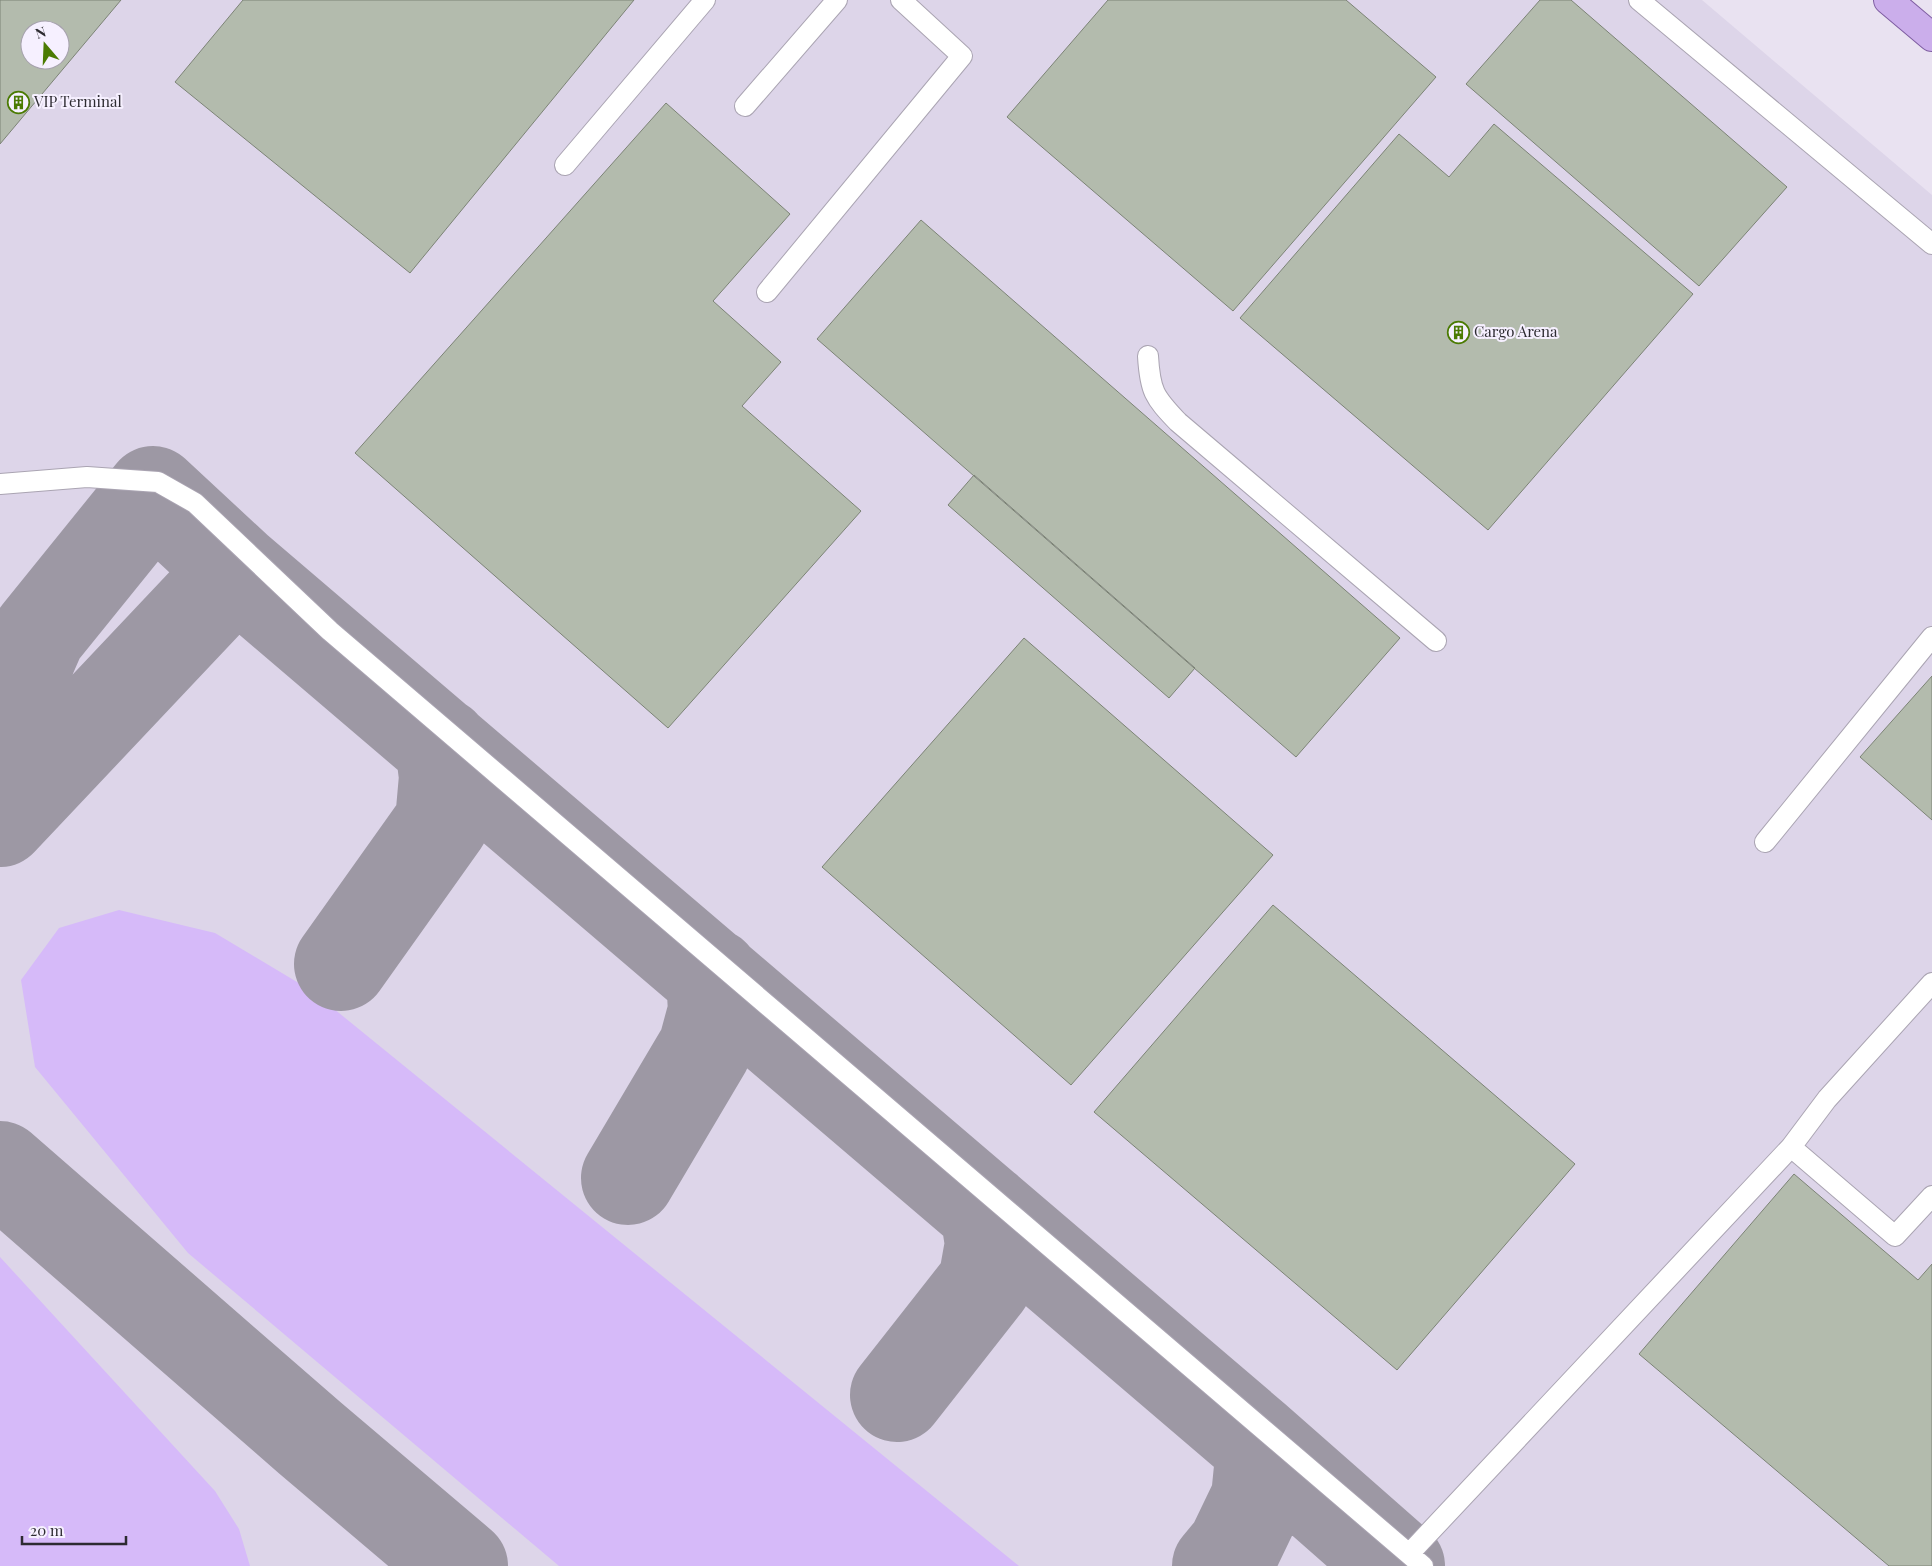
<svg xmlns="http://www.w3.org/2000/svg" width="1932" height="1566" font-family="'Playfair Display',serif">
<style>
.built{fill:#ddd5e9;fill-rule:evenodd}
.green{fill:#d6baf9}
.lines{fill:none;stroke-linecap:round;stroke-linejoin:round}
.taxiway{stroke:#9d98a4;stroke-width:94}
.building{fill:#b3bbad;stroke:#7c8376;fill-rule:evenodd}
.service-casing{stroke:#aaa4b2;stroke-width:22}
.primary-casing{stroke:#7e5da1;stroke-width:30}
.service{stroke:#fff;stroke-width:20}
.primary{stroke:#cbaeeb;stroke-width:28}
.labels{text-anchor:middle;stroke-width:4;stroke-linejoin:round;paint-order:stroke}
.poi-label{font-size:15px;fill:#2d2b31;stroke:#f6f0ff;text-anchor:start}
</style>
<rect width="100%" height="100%" fill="#e9e2f1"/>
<!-- built -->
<path class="built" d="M0 0H1702L1932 195V1566H0ZM30 30H60V60H30Z"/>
<!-- green -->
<path class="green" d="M119 910 215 933 312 991 1019 1566H559L188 1253 35 1067 21 980 59 928Z
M0 1257 215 1491 239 1529 250 1566H0Z"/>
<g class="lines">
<!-- taxiway -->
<path class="taxiway" d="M0 805 18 763 22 673 39 634 153 493 236 570
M0 820 236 570 1256 1441 1262 1458 1258 1498 1234 1548 1219 1566
M341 964 442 822 446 777 442 745
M0 1168 310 1438 461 1566
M628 1178 705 1048 715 1011 713 976
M897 1395 985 1283 992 1244 987 1211
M1256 1441 1398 1566"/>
</g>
<!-- building -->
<path class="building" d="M0 0H121L0 144ZM30 30H60V60H30Z
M243 0H634L410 273 175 82Z
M1108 0H1346L1436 77 1233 311 1007 117Z
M1540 0H1571L1787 187 1699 286 1466 84Z
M666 103 790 214 713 301 781 362 742 406 861 511 668 728 355 453Z
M1494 124 1693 294 1488 530 1240 318 1399 134 1449 177Z
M921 220 1400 638 1296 757 817 339Z
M974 475 1195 668 1169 698 948 505Z
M1024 638 1273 855 1071 1085 822 867Z
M1932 676V820L1860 757Z
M1273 905 1575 1164 1397 1370 1094 1112Z
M1794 1174 1918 1280 1932 1264V1566H1889L1639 1354Z"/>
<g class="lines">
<defs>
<path id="service" d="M1639 0 1932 244
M745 106 837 0
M565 165 705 0
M767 292 962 56 901 0
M1148 356C1150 391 1154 397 1178 422L1436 641
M0 484 87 477 158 482 195 503 330 631 1423 1566
M1765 842 1932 637
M1791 1147 1895 1236 1932 1196
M1409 1554 1791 1147 1827 1099 1932 983"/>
<path id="primary" d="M1888 0 1932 37"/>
</defs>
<!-- service casing -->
<use href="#service" class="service-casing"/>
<!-- primary casing -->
<use href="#primary" class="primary-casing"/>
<!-- service -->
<use href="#service" class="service"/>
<!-- primary -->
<use href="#primary" class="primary"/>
</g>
<!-- icons -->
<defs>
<symbol id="building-ring" viewBox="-11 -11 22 22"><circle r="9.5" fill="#f6f0ff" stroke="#4b7b03" stroke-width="1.5"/><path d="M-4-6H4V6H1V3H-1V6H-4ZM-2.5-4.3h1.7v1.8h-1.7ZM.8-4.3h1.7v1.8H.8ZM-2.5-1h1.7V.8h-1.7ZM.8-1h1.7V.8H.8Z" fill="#4b7b03"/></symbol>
</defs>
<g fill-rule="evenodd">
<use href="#building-ring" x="6" y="90" width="25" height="25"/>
<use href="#building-ring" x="1446" y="320" width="25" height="25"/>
</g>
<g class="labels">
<!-- poi labels -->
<g class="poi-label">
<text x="34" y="107">VIP Terminal</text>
<text x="1474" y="337">Cargo Arena</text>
</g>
</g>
<!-- north arrow -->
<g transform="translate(45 45) rotate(341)"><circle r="24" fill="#f6f0ff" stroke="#a6a1ad"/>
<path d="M0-4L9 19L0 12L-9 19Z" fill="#4b7b03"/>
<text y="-8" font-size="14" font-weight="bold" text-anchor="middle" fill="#2d2b31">N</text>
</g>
<!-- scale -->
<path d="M22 1536v8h104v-8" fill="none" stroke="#2d2b31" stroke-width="2.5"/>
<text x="30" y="1536" font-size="15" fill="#2d2b31" stroke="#f6f0ff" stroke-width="4" paint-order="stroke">20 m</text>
</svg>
